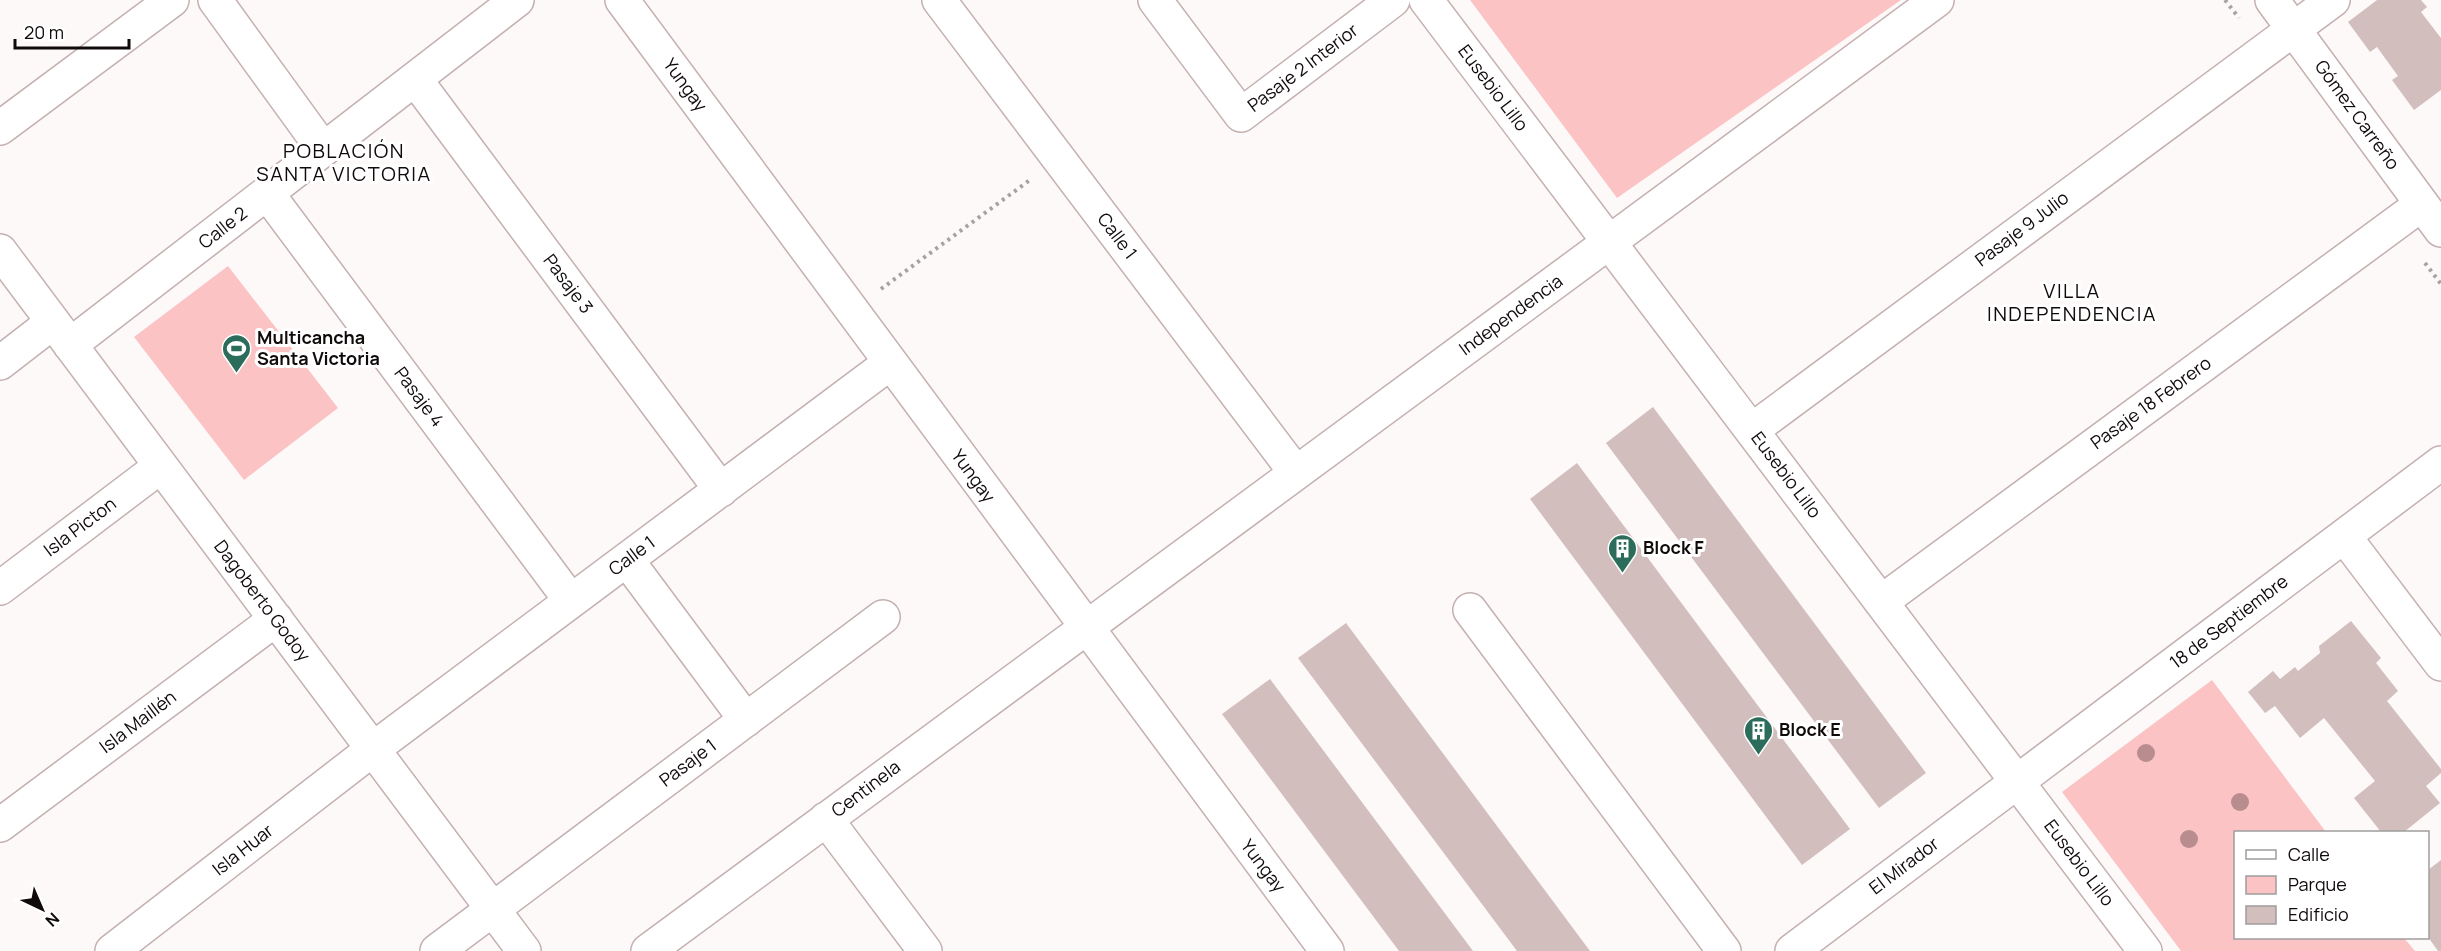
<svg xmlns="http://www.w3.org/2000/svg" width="2441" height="951" font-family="Manrope,sans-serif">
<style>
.green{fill:#fbc3c4}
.building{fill:#d2bebd}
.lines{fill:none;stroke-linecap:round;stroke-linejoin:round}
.minor-casing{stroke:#c4b0b0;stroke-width:36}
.path{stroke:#a7a2a2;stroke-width:4;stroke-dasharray:3 4.5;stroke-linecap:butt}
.minor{stroke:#fff;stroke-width:33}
.tree{fill:#b98c8f}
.labels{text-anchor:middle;stroke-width:6;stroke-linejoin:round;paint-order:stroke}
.street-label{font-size:18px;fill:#100a0a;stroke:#fff}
.poi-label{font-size:18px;font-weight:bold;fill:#100a0a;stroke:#fff;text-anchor:start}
.neighbourhood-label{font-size:20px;letter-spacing:1.5px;fill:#100a0a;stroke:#fff}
</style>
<rect width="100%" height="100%" fill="#fdf9f9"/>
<!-- green -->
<path class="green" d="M1470 0H1901L1617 198Z
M228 266 338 408 244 480 134 337Z
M2212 680 2326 832H2236V938H2404L2415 951H2181L2062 792Z"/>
<!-- building -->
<path class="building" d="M2377 0H2421L2427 7 2421 12 2441 38V90L2414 110 2392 80 2398 76 2377 47 2370 52 2348 22Z
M1653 407 1926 773 1879 808 1606 443Z
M1577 463 1850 829 1802 865 1530 499Z
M2351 621 2381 658 2376 663 2398 691 2387 701 2441 769V773L2426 786 2440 803 2404 832H2381L2354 798 2375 781 2324 718 2300 738 2275 706 2265 713 2248 692 2273 671 2280 679 2295 667 2298 671 2320 653 2319 646Z
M1346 623 1590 951H1517L1298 658Z
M1270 679 1473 951H1399L1222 714Z
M2441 860V951H2438L2428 937V870Z"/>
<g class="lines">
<defs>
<path id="minor" d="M215 0 323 149
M622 0 1327 951
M939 0 1296 473
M1155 0 1241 115 1393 0
M1426 0 2145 951
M2272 0 2441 230
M415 79 721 490
M0 128 172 0
M267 193 571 601
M0 251 524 951
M70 345 517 0
M0 363 53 322
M1752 430 2333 0
M2344 536 2441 664
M627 560 746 720
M0 588 161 466
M1881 602 2422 204
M1470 610 1724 951
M826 819 925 951
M0 825 276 619
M112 951 373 749 890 363
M437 951 883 617
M648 951C1076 632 1508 318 1937 0
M1792 951 2441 463"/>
</defs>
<!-- minor casing -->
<use href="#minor" class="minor-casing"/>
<!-- path -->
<path class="path" d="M2225 0 2239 18
M2425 263 2441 284
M881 289 1030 180"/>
<!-- minor -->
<use href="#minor" class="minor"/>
</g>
<!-- trees -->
<g class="tree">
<circle cx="2146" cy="753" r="9"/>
<circle cx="2240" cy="802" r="9"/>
<circle cx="2189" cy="839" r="9"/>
</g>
<!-- icons -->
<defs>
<symbol id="stadium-pin" viewBox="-11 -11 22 30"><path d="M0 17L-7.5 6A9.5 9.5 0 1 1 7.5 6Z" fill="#2c6c5a" stroke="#fff"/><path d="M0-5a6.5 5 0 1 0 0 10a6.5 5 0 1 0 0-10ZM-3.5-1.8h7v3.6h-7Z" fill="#fff"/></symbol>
<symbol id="building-pin" viewBox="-11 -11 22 30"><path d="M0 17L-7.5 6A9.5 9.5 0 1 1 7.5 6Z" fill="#2c6c5a" stroke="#fff"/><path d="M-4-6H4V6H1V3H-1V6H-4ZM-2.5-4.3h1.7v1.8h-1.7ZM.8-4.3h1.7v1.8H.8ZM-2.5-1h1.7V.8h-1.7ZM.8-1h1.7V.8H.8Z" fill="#fff"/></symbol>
</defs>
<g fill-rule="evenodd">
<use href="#stadium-pin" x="220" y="332" width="33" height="45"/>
<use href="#building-pin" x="1606" y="532" width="33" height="45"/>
<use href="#building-pin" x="1742" y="714" width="33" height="45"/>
</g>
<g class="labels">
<!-- street labels -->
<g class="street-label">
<text transform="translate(1303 68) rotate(-37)" y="6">Pasaje 2 Interior</text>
<text transform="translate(685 85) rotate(54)" y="6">Yungay</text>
<text transform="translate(1493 88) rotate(53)" y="6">Eusebio Lillo</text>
<text transform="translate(2357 115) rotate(54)" y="6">Gómez Carreño</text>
<text transform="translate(223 228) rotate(-38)" y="6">Calle 2</text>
<text transform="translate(2022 229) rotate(-37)" y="6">Pasaje 9 Julio</text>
<text transform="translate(1117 236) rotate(53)" y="6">Calle 1</text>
<text transform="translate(568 284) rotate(53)" y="6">Pasaje 3</text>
<text transform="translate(1511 315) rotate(-36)" y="6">Independencia</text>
<text transform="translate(419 397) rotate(53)" y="6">Pasaje 4</text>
<text transform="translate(2151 403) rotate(-36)" y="6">Pasaje 18 Febrero</text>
<text transform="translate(1786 475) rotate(53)" y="6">Eusebio Lillo</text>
<text transform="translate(973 476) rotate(54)" y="6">Yungay</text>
<text transform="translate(80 527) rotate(-37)" y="6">Isla Picton</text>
<text transform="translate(632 556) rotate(-37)" y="6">Calle 1</text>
<text transform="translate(262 601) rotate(53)" y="6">Dagoberto Godoy</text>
<text transform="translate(2229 622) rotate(-37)" y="6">18 de Septiembre</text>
<text transform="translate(138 722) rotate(-37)" y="6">Isla Maillén</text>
<text transform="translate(688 763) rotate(-37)" y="6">Pasaje 1</text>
<text transform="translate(866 789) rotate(-37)" y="6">Centinela</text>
<text transform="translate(243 850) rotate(-38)" y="6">Isla Huar</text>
<text transform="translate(2079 863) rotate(53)" y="6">Eusebio Lillo</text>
<text transform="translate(1263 866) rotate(53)" y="6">Yungay</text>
<text transform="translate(1904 866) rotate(-37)" y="6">El Mirador</text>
</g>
<!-- poi labels -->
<g class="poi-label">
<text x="257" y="344">Multicancha<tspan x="257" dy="21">Santa Victoria</tspan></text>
<text x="1643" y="554">Block F</text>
<text x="1779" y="736">Block E</text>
</g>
<!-- neighbourhood labels -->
<g class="neighbourhood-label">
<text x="344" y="158">POBLACIÓN<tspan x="344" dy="23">SANTA VICTORIA</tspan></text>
<text x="2072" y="298">VILLA<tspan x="2072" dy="23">INDEPENDENCIA</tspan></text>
</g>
</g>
<!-- legend -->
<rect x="2234" y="831" width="195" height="108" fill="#ffffff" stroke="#9f9d9d" stroke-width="1.5"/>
<rect x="2246" y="850" width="30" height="9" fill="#ffffff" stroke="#9f9d9d" stroke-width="1.5"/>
<text x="2288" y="861" font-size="18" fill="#100a0a">Calle</text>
<rect x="2246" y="876" width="30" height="18" fill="#fbc3c4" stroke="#9f9d9d" stroke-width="1.5"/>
<text x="2288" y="891" font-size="18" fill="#100a0a">Parque</text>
<rect x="2246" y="906" width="30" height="18" fill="#d2bebd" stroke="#9f9d9d" stroke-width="1.5"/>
<text x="2288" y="921" font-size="18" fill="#100a0a">Edificio</text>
<!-- north arrow -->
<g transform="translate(42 909) rotate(136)" stroke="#ffffff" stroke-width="4.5" paint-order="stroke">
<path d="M0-4.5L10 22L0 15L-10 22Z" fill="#100a0a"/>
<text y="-9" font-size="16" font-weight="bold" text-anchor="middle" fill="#100a0a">N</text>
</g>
<!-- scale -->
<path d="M15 39v9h114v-9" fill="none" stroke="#100a0a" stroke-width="3"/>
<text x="24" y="39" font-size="18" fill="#100a0a" stroke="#ffffff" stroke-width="4.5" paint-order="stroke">20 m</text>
</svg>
